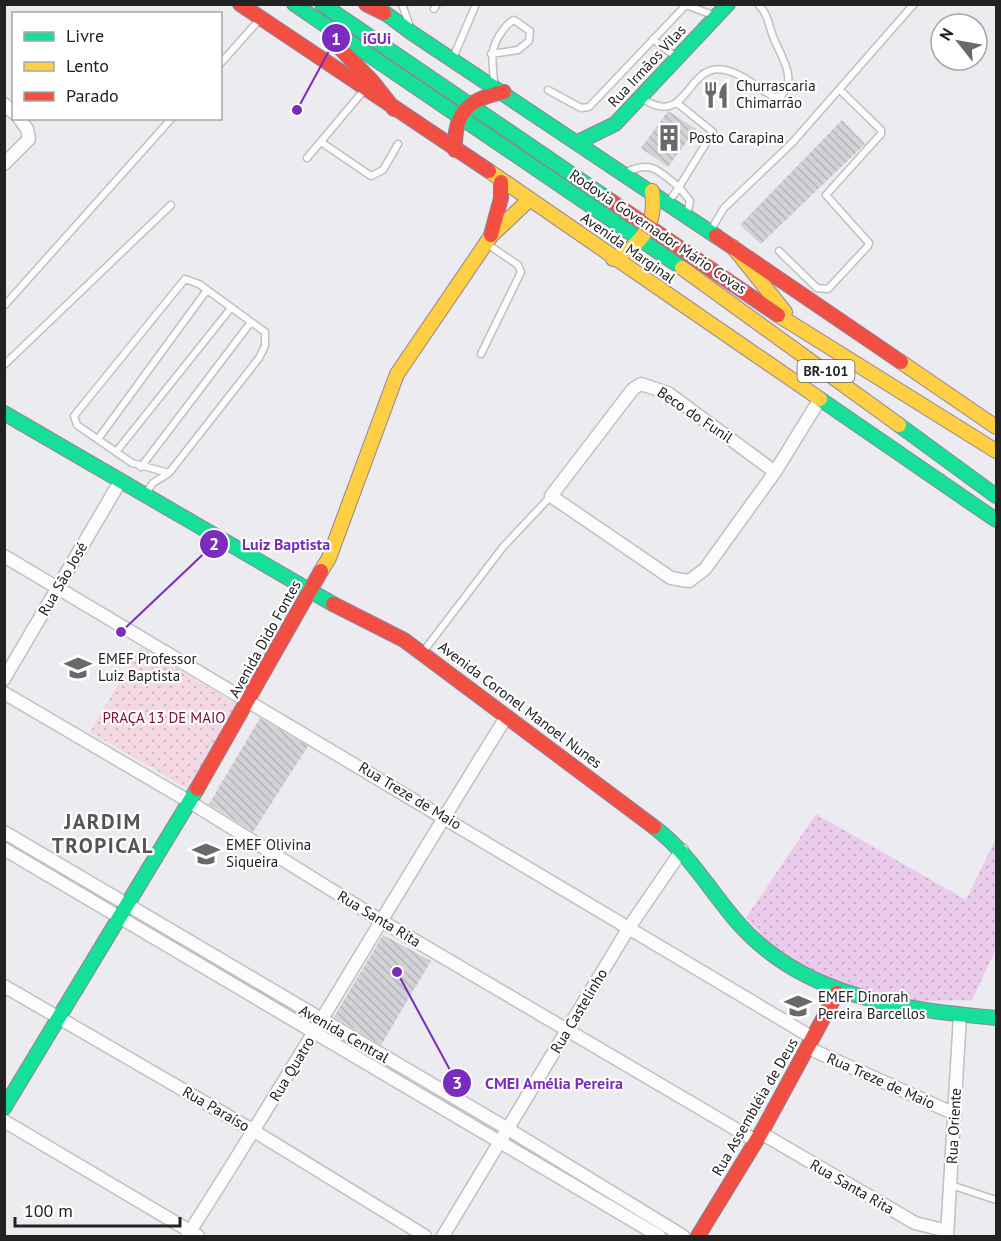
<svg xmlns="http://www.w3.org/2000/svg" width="1001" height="1241" font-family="'PT Sans',sans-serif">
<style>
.grass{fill:url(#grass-dots)}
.park{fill:url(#park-dots)}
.building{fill:url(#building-back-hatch)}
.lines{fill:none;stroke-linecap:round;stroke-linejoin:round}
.lane-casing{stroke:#c0c0c2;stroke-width:9}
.street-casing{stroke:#c0c0c2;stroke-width:15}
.fast-casing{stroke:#91829b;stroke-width:16}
.slow-casing{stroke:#91829b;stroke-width:16}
.jam-casing{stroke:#91829b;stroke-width:16}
.lane{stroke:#fcfcfd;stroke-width:6}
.street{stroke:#fcfcfd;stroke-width:12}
.fast{stroke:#16e098;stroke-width:14}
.slow{stroke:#ffcf43;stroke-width:14}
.jam{stroke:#f24e42;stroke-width:14}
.labels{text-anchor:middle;stroke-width:4.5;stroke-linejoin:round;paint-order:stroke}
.shield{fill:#fff;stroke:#646464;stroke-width:1.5}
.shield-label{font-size:14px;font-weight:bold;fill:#222}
.street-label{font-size:15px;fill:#222;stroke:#fff}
.poi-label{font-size:15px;fill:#222;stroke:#fff;text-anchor:start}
.park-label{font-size:15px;fill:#80103a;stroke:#fff}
.district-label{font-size:21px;font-weight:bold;letter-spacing:1.5px;fill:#555;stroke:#fff}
.leader{fill:none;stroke:#7b2cbf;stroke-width:2}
.callout-dot{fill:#7b2cbf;stroke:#fff;stroke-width:2}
.mark-label{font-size:18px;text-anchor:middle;font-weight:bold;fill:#fff}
.callout-label{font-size:16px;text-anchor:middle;font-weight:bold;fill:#7b2cbf;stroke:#fff;stroke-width:4.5;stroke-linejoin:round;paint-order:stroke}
</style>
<defs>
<pattern id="grass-dots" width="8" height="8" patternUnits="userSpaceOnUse" patternTransform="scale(1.5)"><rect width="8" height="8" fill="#eacbeb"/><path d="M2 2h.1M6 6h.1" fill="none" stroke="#c8aec9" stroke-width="1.8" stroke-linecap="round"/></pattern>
<pattern id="park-dots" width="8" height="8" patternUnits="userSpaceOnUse" patternTransform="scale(1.5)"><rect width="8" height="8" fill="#f3d8e4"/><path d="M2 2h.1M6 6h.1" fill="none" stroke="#d0b9c3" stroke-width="1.8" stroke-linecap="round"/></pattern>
<pattern id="building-back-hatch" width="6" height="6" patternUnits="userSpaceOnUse" patternTransform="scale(1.5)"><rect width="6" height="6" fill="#d3d2d6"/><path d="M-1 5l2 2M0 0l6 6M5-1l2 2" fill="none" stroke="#b5b4b7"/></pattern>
</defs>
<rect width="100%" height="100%" fill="#ecebf0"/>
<!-- grass -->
<path class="grass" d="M816 814 966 900 996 838V949L972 1000 916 1001 843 986 777 951 746 918Z"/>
<!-- park -->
<path class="park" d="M140 647 238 705 188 789 90 732Z"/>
<!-- building -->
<path class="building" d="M668 111 696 129 668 167 641 148Z
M842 120 865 144 761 244 740 225Z
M260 718 308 746 253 832 209 804Z
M383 935 431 961 381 1045 334 1017Z"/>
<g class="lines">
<defs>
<path id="lane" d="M402 4 409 24
M434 9 437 4
M653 39 677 58
M491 54 518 50 529 41 530 31 514 20C508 23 507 25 503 30 488 50 493 60 494 83
M453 58 476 4
M220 64 260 19
M548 90 581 108 589 107 686 5 713 15
M643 99C689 129 686 61 725 70 743 74 758 88 774 97L781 96C798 80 781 56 774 39 768 25 769 15 758 4
M677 103 713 132 679 187 690 201 687 214
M321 142 371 176 383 170 398 144
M307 158 365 89
M629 171C653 160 660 173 679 187L670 200
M712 228 724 208 792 143 914 4
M779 251 817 288 828 289 868 246 869 243 826 195 881 134V130L840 90
M4 306 172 118
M481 354 521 272 518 265 487 244
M4 365 171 205
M98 439 207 290
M116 452 231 308
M141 467 251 322
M146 493 153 483 169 473 259 358 265 346V332L199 284 185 279 74 416 77 425 132 463 169 473
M423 652 503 547 551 496
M951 1185 996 1200"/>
<path id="street" d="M4 104 14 113
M4 164 29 139 27 129 19 118
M775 472 668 393 641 384 633 389 551 496 671 578 689 581 705 569 775 472 820 399
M4 556 813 1038
M4 679 121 480
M4 693 190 802 380 920 756 1141
M4 832 508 1129 683 1236
M4 849 659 1236
M4 986 254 1131 425 1236
M808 1048 955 1114
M4 1121 198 1236
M761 1133 915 1223 947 1231
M187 1236C297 1065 399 888 507 716
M443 1236 628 929 682 850
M947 1236 960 1015"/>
<path id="fast" d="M294 4 682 268
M322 4 611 201
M373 4 412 33 716 236
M578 142 615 124 728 4
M820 399 996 520
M4 413 333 604
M899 425 996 496
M654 827C689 853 710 891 738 923 804 998 902 1009 996 1018
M4 1108 197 789"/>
<path id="slow" d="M489 171 820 399
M733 247 785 312
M613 259C642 245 657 224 652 191
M682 268 899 425
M778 315 996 451
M901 362 996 427
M321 571 329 558 397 374 491 236 530 199"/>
<path id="jam" d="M240 4 489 171
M366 4 384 13
M333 41 372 81 394 109
M455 150C454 112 468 99 504 92
M611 201 778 315
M491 235 501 198V182
M716 236 901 362
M333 604 404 640 654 827
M197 789 321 571
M698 1236 761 1133 837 993"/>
</defs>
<!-- lane casing -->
<use href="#lane" class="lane-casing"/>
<!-- street casing -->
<use href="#street" class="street-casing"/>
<!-- fast casing -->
<use href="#fast" class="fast-casing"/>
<!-- slow casing -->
<use href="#slow" class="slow-casing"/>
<!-- jam casing -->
<use href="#jam" class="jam-casing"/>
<!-- lane -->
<use href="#lane" class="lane"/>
<!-- street -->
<use href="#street" class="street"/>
<!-- fast -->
<use href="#fast" class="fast"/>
<!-- slow -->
<use href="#slow" class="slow"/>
<!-- jam -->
<use href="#jam" class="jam"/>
</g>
<!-- icons -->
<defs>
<symbol id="restaurant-bare" viewBox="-9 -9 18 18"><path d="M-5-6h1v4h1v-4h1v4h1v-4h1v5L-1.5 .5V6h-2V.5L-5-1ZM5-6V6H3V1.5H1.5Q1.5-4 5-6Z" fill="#69686a" stroke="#fff" stroke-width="2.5" paint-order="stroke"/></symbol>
<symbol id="building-bare" viewBox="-9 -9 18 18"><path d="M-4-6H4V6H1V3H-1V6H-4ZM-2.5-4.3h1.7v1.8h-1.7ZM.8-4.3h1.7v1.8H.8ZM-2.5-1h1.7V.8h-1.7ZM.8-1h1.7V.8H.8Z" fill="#69686a" stroke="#fff" stroke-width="2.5" paint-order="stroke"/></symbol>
<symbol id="school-bare" viewBox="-9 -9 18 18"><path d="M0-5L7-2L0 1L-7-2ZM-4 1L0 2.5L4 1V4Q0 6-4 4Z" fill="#69686a" stroke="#fff" stroke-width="2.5" paint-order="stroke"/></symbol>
</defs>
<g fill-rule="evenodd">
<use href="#restaurant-bare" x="697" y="76" width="38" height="38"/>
<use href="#building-bare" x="650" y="119" width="38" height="38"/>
<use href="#school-bare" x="59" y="649" width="38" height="38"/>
<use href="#school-bare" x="187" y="835" width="38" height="38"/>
<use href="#school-bare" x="779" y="987" width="38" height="38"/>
</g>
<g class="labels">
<!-- shield labels -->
<rect class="shield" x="797.5" y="360" width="57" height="22" rx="4.5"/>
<g class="shield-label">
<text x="826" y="376">BR-101</text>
</g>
<!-- street labels -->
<g class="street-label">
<text transform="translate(647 66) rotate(-47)" y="5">Rua Irmãos Vilas</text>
<text transform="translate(658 232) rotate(34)" y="5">Rodovia Governador Mário Covas</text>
<text transform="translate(628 248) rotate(35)" y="5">Avenida Marginal</text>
<text transform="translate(695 415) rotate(34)" y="5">Beco do Funil</text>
<text transform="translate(63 579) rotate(-60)" y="5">Rua São José</text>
<text transform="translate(265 639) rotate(-61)" y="5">Avenida Dido Fontes</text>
<text transform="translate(520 705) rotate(37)" y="5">Avenida Coronel Manoel Nunes</text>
<text transform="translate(410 796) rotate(31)" y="5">Rua Treze de Maio</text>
<text transform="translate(379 919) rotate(31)" y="5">Rua Santa Rita</text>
<text transform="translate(579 1011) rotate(-59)" y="5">Rua Castelinho</text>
<text transform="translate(344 1034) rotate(30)" y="5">Avenida Central</text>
<text transform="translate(292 1069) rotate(-59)" y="5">Rua Quatro</text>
<text transform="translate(881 1081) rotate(24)" y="5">Rua Treze de Maio</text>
<text transform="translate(755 1107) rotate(-60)" y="5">Rua Assembléia de Deus</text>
<text transform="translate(216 1109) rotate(30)" y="5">Rua Paraíso</text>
<text transform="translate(954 1126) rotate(-87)" y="5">Rua Oriente</text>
<text transform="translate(852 1187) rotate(30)" y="5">Rua Santa Rita</text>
</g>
<!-- poi labels -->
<g class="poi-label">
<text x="736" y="91">Churrascaria<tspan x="736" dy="17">Chimarrão</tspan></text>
<text x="689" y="143">Posto Carapina</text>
<text x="98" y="664">EMEF Professor<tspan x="98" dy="17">Luiz Baptista</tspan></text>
<text x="226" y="850">EMEF Olivina<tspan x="226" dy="17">Siqueira</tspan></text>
<text x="818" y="1002">EMEF Dinorah<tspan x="818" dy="17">Pereira Barcellos</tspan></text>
</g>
<!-- park labels -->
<g class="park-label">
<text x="164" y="723">PRAÇA 13 DE MAIO</text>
</g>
<!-- district labels -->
<g class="district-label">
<text x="103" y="829">JARDIM<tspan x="103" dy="24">TROPICAL</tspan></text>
</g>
</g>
<!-- callouts -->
<path class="leader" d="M297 110L336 38M121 632L214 544M397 972L457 1083"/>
<g class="callout-dot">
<circle cx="297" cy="110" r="6"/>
<circle cx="121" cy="632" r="6"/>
<circle cx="397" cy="972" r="6"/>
<circle cx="336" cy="38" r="15"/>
<circle cx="214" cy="544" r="15"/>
<circle cx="457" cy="1083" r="15"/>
</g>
<g class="mark-label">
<text x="336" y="45">1</text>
<text x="214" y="550">2</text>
<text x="457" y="1089">3</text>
</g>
<g class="callout-label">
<text x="377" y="44">iGUi</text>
<text x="286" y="550">Luiz Baptista</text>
<text x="554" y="1089">CMEI Amélia Pereira</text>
</g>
<!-- border -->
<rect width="1001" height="1241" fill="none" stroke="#222222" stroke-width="12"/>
<!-- legend -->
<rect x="12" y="12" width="210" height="108" fill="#ffffff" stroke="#a7a7a7" stroke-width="1.5"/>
<rect x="24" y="32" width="30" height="9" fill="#16e098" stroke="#a7a7a7" stroke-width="1.5"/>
<text x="66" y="42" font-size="18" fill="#222222">Livre</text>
<rect x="24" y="62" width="30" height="9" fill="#ffcf43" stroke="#a7a7a7" stroke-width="1.5"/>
<text x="66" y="72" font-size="18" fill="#222222">Lento</text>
<rect x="24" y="92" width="30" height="9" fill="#f24e42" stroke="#a7a7a7" stroke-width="1.5"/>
<text x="66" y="102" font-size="18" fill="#222222">Parado</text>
<!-- north arrow -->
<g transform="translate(959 42) rotate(301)"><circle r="28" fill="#ffffff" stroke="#a7a7a7" stroke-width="1.5"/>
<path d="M0-4.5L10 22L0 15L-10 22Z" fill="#69686a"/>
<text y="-9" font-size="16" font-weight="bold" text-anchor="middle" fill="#222222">N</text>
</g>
<!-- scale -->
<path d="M15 1217v9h165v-9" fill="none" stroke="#222222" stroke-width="3"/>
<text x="24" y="1217" font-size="18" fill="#222222" stroke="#ffffff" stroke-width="4.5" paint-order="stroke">100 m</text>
</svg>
